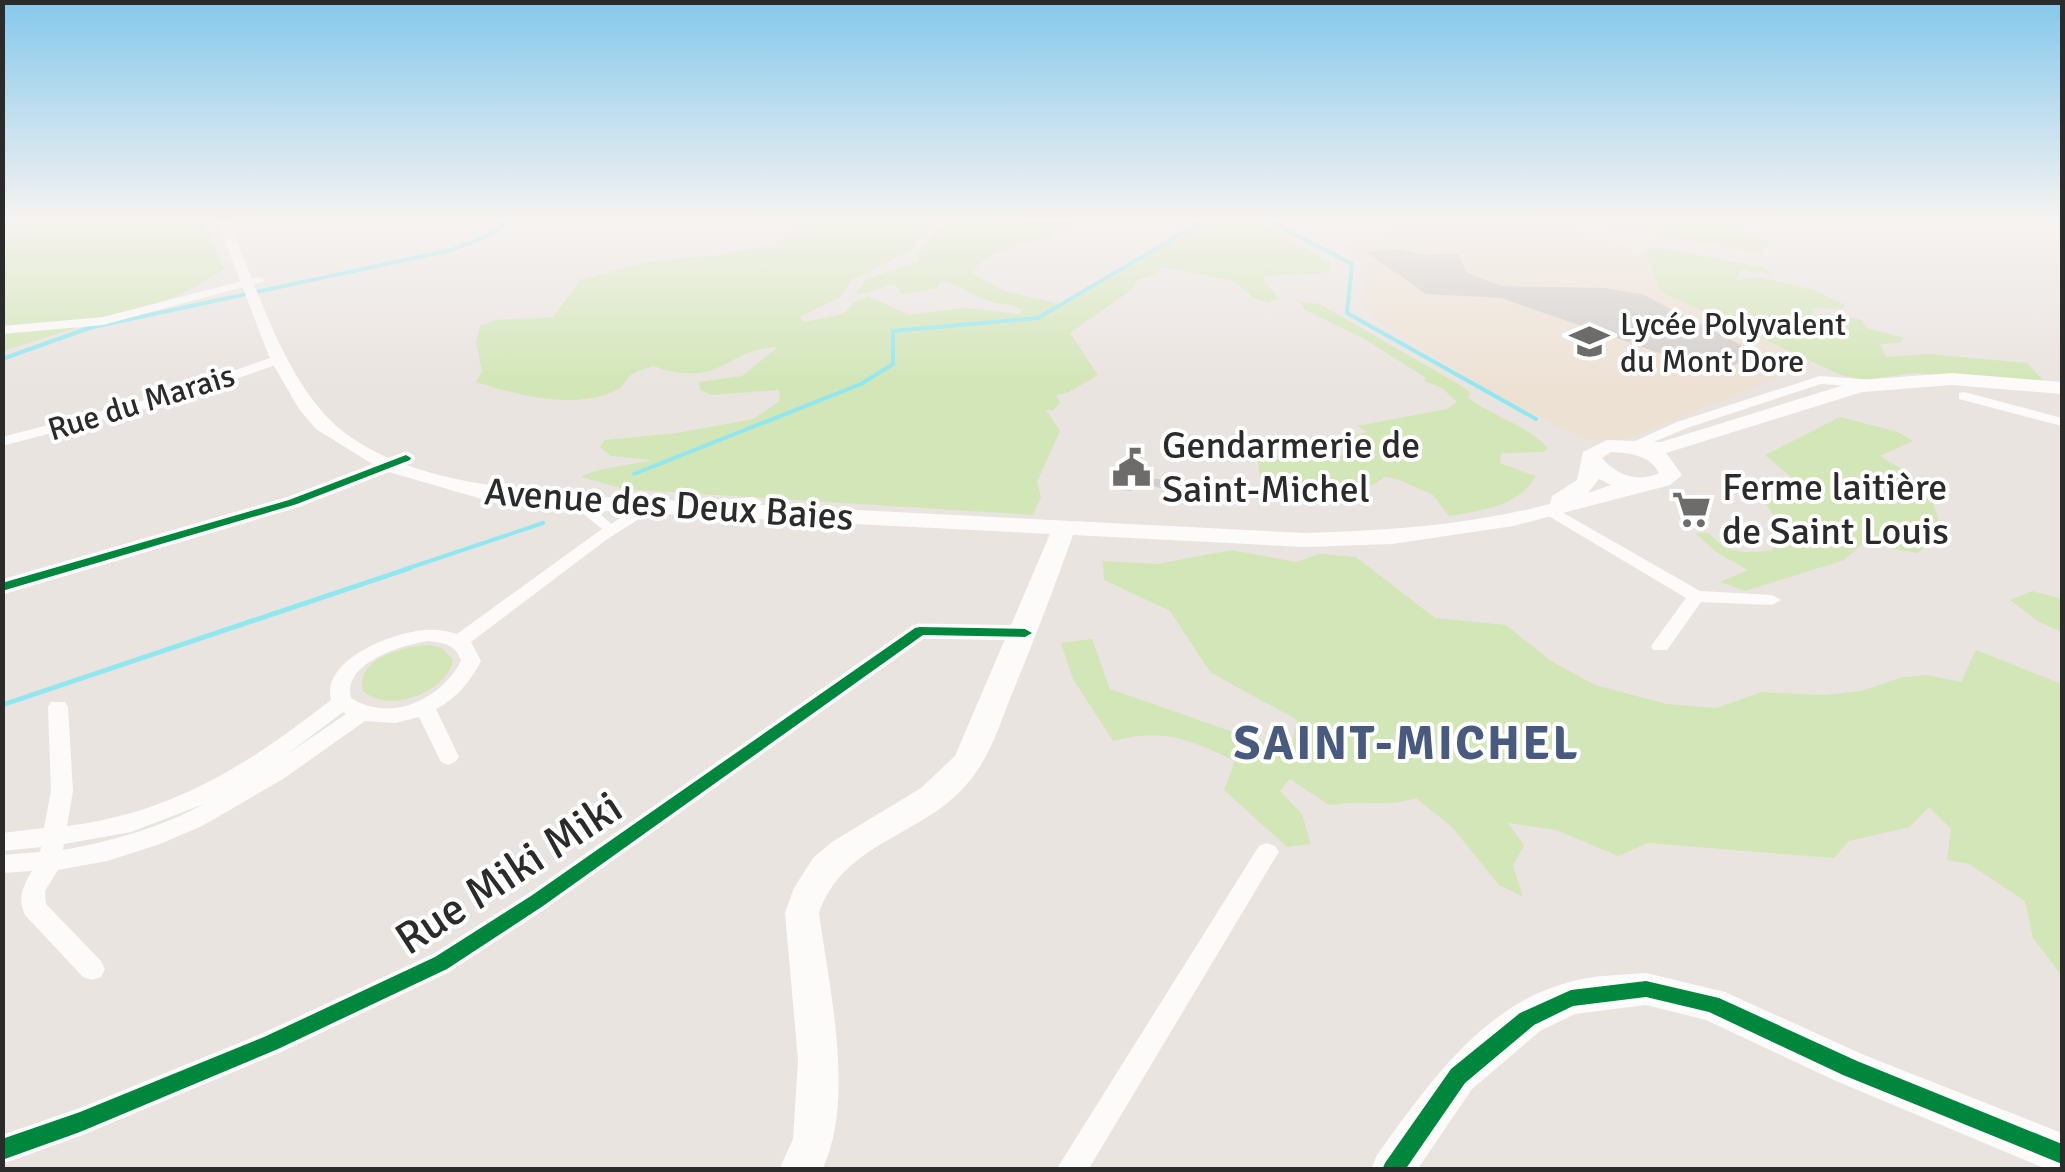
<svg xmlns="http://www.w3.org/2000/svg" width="2065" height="1172" font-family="Signika,sans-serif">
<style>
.education{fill:#ede1d4}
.green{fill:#d2e6b7}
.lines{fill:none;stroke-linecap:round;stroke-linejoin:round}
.stream-far1{stroke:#90e7ef;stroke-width:4}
.stream{stroke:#90e7ef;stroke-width:5}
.building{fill:#d0cdca}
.street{fill:#fcfbfa;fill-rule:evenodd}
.secondary{fill:#fcfbfa;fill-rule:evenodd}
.cycleway-casing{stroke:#fff;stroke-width:7}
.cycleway{fill:#00873e;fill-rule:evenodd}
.labels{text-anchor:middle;stroke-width:8;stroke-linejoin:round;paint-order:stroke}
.far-poi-label{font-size:32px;fill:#2b2b2b;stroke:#fff;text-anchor:start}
.far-street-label{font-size:32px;fill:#2b2b2b;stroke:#fff}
.poi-label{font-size:38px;fill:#2b2b2b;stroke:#fff;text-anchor:start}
.street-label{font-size:38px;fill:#2b2b2b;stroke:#fff}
.near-street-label{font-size:45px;fill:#2b2b2b;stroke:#fff}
.district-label{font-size:48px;font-weight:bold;letter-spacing:2.5px;fill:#485b7f;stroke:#fff}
</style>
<rect width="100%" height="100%" fill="#eae4e0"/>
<!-- education -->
<path class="education" d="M1426 220H1547L1643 252 1661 292 1812 363 1625 440H1586L1503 399 1378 321 1360 301 1368 267 1336 247Z"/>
<!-- green -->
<path class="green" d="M2 220H202L225 269 178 296 3 351Z
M799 220H936L908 252 852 280 840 297 800 317 804 322 843 314 854 302 868 296 909 315 965 308 1020 314 1022 310C1009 303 1003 305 989 301 972 296 958 283 941 281L937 289 901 294 896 285C880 285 872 296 855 293L868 278 918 262 917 253C930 243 939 226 951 220L1078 222 1053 231 1049 238C1022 243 989 251 971 272L1004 291 1065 305 1210 220H1259L1330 263V272L1265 276 1264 280 1278 298 1268 303 1253 298 1235 281 1162 267 1155 275 1137 280 1133 289 1070 333 1098 375 1067 393 1056 395 1060 403 1054 410H1046L1060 431 1037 482 1041 497 1033 515 624 489 581 477C594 468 634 465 652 460L611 456 600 447 604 440 677 433 753 419 780 401 779 390 711 395 700 390 699 382 742 376 778 347C724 349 722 390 653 366 647 368 637 371 631 375 624 381 624 387 615 391 572 410 518 395 476 382L482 371 476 342 480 326 496 320 553 317 580 280 649 261 711 256 771 245 792 233Z
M1578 220H1745L1740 229 1771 243 1766 249 1756 253Z
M1657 247 1762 267 1771 274 1740 269 1737 280 1759 277 1814 290 1845 305 1843 309 1812 308 1813 315 1829 313 1862 320 1867 328 1904 338 1900 343 1880 344 1886 357 1929 354 2027 363 2044 381 1915 373 1863 380 1841 375 1661 292 1644 250Z
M1300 301 1322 305 1458 384 1470 392 1468 398C1494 417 1527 425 1548 448L1544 452 1501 453 1500 463 1536 476C1520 506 1480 511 1449 516L1433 495 1397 479 1385 477 1372 485 1316 499 1261 492 1257 446C1283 465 1335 463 1361 446L1343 438 1368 432 1357 426 1447 409 1457 402 1442 388 1424 381 1426 378 1366 340 1305 310Z
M1840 417 1898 432 1913 441 1880 456C1926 483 1929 483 1942 535L1917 553 1863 543 1844 560 1745 591 1720 582 1748 570 1716 552 1695 533H1709C1727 555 1745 554 1772 550L1781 527 1766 504 1799 484 1765 455Z
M1232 550 1296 562 1319 554 1356 557 1435 618 1506 625 1551 661 1595 685 1667 704 1716 708 1762 692 1823 695 1861 691 1903 677 1927 675 1961 682 1976 650 2062 684V976L2033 938 2025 901 1969 864 1947 860 1951 829 1929 807 1910 827 1849 841 1834 858 1648 843 1618 856 1556 830 1508 823 1524 845 1513 866 1523 897 1499 885 1452 827 1416 798C1388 808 1359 800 1329 805L1290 779 1280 791 1302 814 1311 844 1287 847 1224 790 1235 761C1190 739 1164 728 1113 741L1073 679 1061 643 1092 639 1110 689 1259 741 1292 743 1297 720 1210 672 1170 611 1104 580 1103 561 1157 564Z
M2032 591 2062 599V632L2039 622 2010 600Z
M430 645 442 648 453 660C447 693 388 714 363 691 354 658 406 646 430 645Z"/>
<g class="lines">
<!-- stream-far1 -->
<path class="stream-far1" d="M1267 220 1352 264 1347 313 1536 419
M2 359 89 328 451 250 483 238 510 220
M634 474 861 384 893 364V331L1038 318 1205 220
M403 570 543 523"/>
<!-- stream -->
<path class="stream" d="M2 705 410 568"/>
</g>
<!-- building -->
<path class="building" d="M1401 249 1422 255 1458 254 1467 273 1501 286 1605 288 1642 294 1760 355 1714 372 1501 298 1426 294 1366 252Z
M1128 454 1143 456 1132 491 1119 490Z
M1154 479 1208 481 1236 502 1209 501 1153 486Z"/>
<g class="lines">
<!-- street -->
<path class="street" d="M258 277 264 280 262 282 103 325 2 334V326L103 317Z
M279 355 284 356V362L170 402 2 446V437L160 396Z
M1820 376 1873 380 1880 384 1873 388 1821 384 1687 428 1634 450H1624L1622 447 1677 422Z
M1964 392 2062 418V426L1959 399V393Z
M406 454 411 455V461L299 505 2 592V581L287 499Z
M578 497 584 499 611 524 645 503 651 501 659 506 606 540 471 642 481 661C470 682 457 698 436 709L459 757 455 762 448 765 441 762 419 717 395 723 365 721 283 779 202 826 160 844 107 861 58 870 45 891 46 904 101 961 105 969 101 977 92 980 83 977 25 915C17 898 23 886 32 871L2 873V855L40 852 41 847 2 851V833L44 828 51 791 48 707 51 702H65L68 707 73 791 67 826C173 813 249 764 331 700 321 659 394 632 425 630 436 629 447 631 457 634L602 529 572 505 570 502 572 499ZM428 641C444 643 456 644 461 661 441 700 390 723 351 698 342 663 402 645 428 641ZM343 712 346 714 286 755ZM204 804C159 828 113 841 63 850L64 844 131 832Z
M754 497 762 502 760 505 718 510 710 505 718 500Z
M1553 507 1700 591 1772 595 1781 600 1772 605 1701 602 1667 650H1653L1651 646 1686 598 1547 515 1545 512Z
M920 625 1025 627 1034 633 1025 639 924 637 546 908 450 971 281 1052 80 1136 2 1164V1135L80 1108 261 1034 432 955 528 894 913 627Z
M1267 843 1275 846 1279 852 1275 858 1088 1170H1056L1259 846Z"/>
<!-- secondary -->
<path class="secondary" d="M217 220 229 223C256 284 277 357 320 409 377 479 501 488 584 496L1305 533C1388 531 1470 525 1550 504L1552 496 1577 480 1583 452 1607 440 1661 442 1860 380 1952 373 2062 382V394L1952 385 1862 392 1666 453 1682 475 1670 485 1513 526 1392 544 1305 547 1073 535C1053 591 1032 646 1009 701 998 730 988 760 967 784 923 836 843 842 819 913 829 988 856 1100 822 1170H779L793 1139 798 1060 785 913 794 888 813 858 832 842 921 788 955 756 1050 534 584 510 489 501 382 470 316 429 299 409 270 359ZM1611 452C1630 453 1650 455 1659 473 1638 483 1616 475 1602 458ZM1599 479 1611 485 1588 493Z
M1646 973 1725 992 1864 1055 2062 1133V1170H2049L1836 1081 1706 1020 1646 1005 1575 1014 1540 1031 1472 1089 1417 1170H1371L1377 1155C1427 1086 1481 1006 1569 982 1593 975 1621 975 1646 973Z"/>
<defs>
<path id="cycleway" d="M406 455 411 458 410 460 297 504 2 591V583L289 500Z
M920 627 1025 629 1032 633 1025 637 923 635 543 906 447 969 278 1049 80 1132 2 1160V1139L80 1112 264 1037 435 957 531 896 915 628Z
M1646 981 1719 998 1857 1061 2062 1144V1164L1843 1075 1709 1012 1646 997 1573 1006 1534 1025 1465 1083 1405 1170H1382L1385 1163 1451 1069 1520 1013 1571 990Z"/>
</defs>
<!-- cycleway casing -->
<use href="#cycleway" class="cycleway-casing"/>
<!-- cycleway -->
<use href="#cycleway" class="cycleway"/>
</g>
<!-- sky -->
<linearGradient id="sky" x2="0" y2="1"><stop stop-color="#85c8eb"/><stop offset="0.57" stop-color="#f6f3f1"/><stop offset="1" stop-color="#f6f3f1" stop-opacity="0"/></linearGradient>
<rect width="2065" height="384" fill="url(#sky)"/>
<!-- icons -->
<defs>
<symbol id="university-bare" viewBox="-9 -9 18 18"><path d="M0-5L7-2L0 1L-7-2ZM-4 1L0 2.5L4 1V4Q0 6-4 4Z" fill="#6e6c6a" stroke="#fff" stroke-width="2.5" paint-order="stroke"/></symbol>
<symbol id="civic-bare" viewBox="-9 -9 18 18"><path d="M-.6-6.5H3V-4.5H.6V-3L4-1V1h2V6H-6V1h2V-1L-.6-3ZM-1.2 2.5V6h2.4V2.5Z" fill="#6e6c6a" stroke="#fff" stroke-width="2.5" paint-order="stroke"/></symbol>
<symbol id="supermarket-bare" viewBox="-9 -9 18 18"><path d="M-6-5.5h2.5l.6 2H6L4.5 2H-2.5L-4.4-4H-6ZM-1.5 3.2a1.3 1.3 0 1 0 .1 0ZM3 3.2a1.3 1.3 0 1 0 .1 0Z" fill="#6e6c6a" stroke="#fff" stroke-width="2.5" paint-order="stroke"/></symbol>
</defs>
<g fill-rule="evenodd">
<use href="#university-bare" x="1562" y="314" width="55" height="55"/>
<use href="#civic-bare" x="1104" y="440" width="55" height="55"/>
<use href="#supermarket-bare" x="1664" y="482" width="55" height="55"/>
</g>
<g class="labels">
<!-- far-poi labels -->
<g class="far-poi-label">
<text x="1620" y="335">Lycée Polyvalent<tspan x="1620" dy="37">du Mont Dore</tspan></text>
</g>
<!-- far-street labels -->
<g class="far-street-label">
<text transform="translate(141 402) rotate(-17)" y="11">Rue du Marais</text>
</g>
<!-- poi labels -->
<g class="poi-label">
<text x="1162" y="458">Gendarmerie de<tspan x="1162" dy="44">Saint-Michel</tspan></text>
<text x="1722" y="500">Ferme laitière<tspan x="1722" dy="44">de Saint Louis</tspan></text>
</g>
<!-- street labels -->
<g class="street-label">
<text transform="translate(669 504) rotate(4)" y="13">Avenue des Deux Baies</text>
</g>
<!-- near-street labels -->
<g class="near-street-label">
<text transform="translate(508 872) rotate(-33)" y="16">Rue Miki Miki</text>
</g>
<!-- district labels -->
<g class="district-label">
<text x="1407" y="759">SAINT-MICHEL</text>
</g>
</g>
<!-- border -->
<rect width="2065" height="1172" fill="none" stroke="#2b2b2b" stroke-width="10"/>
</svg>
